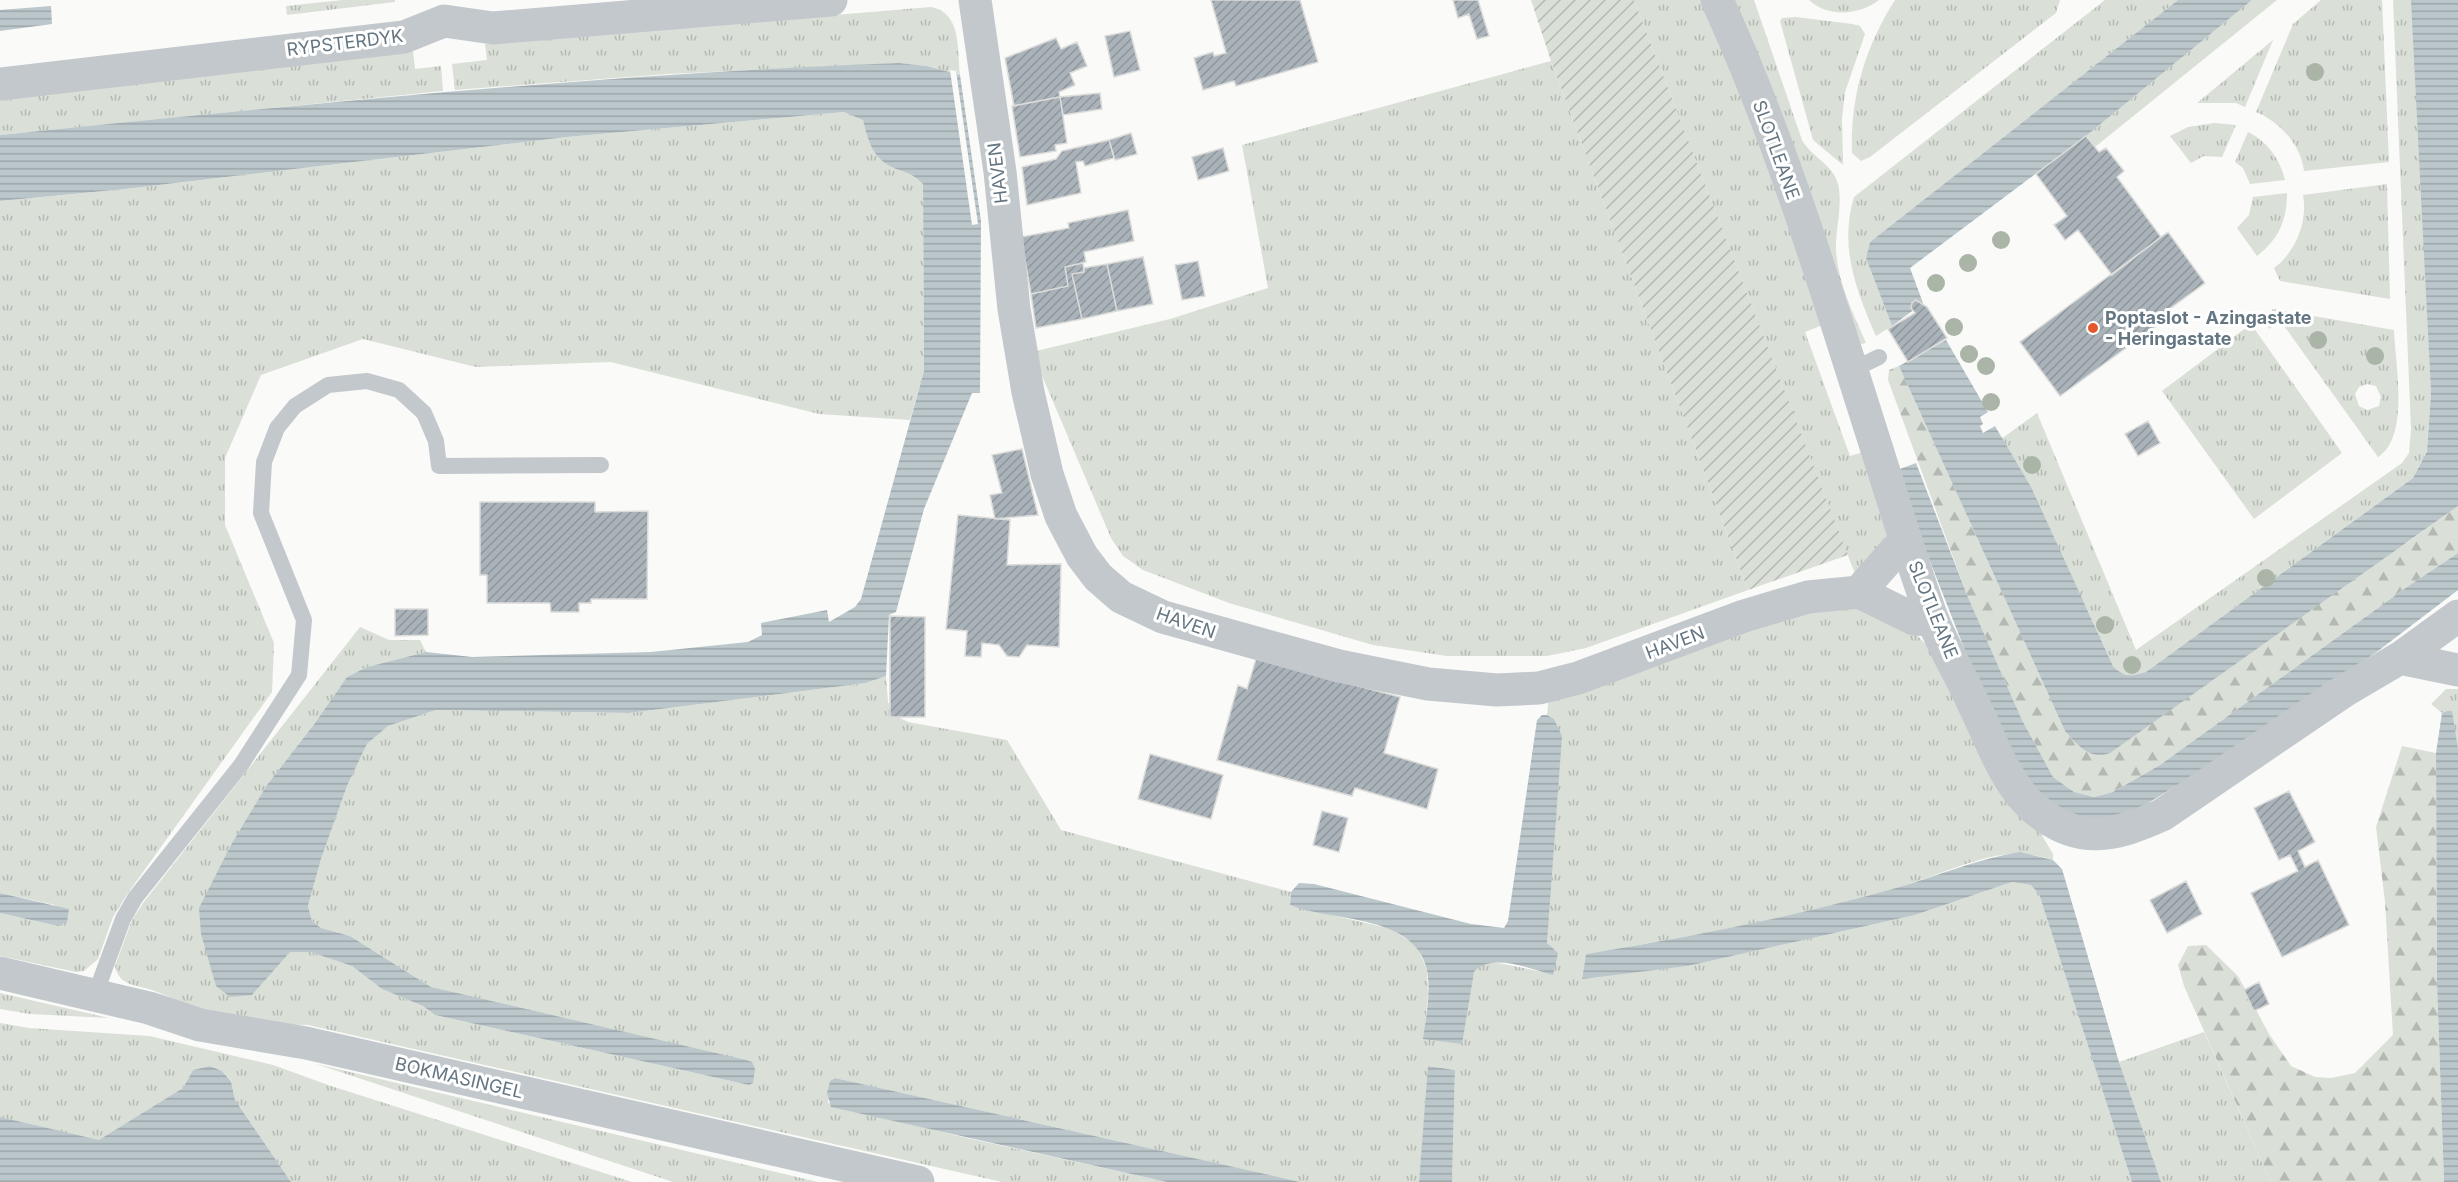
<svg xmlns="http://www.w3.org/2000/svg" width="2458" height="1182" font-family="Inter,sans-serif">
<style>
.grass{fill:url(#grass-tufts);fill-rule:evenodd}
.forest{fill:url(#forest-firs)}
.garden{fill:url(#garden-furrows)}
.water{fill:url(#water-rules)}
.pier{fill:#fafaf8}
.building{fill:url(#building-hatch);stroke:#dcdcda;stroke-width:1.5}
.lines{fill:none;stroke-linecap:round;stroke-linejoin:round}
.service{stroke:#c3c8cc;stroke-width:16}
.minor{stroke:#c3c8cc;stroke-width:33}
.tertiary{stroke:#c3c8cc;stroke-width:33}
.tree{fill:#aab4a7}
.poi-dot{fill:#e4572e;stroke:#fff;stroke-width:2}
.labels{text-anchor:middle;stroke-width:6;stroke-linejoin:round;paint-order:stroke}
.street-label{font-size:18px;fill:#657683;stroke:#fff}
.poi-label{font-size:18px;font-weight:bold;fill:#657683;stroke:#fff;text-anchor:start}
</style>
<defs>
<pattern id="grass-tufts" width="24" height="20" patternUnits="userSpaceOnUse" patternTransform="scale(1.5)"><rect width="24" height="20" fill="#dadfd7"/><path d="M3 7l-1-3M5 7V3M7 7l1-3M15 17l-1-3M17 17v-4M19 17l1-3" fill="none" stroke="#b4b9b4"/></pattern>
<pattern id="forest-firs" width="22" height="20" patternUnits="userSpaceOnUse" patternTransform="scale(1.5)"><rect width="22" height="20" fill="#dadfd7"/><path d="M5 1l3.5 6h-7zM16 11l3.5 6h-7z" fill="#b4b9b4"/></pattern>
<pattern id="garden-furrows" width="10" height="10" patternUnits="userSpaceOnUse" patternTransform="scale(1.5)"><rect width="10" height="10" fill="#dadfd7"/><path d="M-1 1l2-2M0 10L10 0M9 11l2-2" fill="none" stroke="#b4b9b4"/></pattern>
<pattern id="water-rules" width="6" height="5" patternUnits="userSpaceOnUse" patternTransform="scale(1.5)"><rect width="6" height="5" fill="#bbc7cb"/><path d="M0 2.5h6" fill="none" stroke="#9ca6aa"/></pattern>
<pattern id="building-hatch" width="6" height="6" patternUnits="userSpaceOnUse" patternTransform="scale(1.5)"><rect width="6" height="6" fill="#aab3b9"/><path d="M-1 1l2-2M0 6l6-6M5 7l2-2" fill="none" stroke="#8e969c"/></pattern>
</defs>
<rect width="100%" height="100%" fill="#fafaf8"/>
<!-- grass -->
<path class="grass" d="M343 0H395V2L287 15 286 6Z
M1634 0H1707L1825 324 1805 332 1850 456 1870 450 1889 543 1857 579Z
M1732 0H1754L1802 140C1811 156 1832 165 1837 181 1844 201 1835 229 1836 251 1838 283 1853 313 1866 343L1861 344Z
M1809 0H1879C1860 15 1828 18 1809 0Z
M1895 0H2060L2056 13 1870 157 1861 161 1852 153C1850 98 1865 47 1895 0Z
M2105 0H2178L1870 242 1866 258 1892 326 1876 336C1856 290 1839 247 1854 197Z
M2252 0H2277L2095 147 2086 136Z
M2321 0H2382L2389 162 2304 171C2301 145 2280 122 2256 112L2293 24Z
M2393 0H2413L2431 392 2427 450 2413 478 2146 672 2133 676 2120 673 2113 666 2088 611 2001 439 2037 413 2136 650 2402 463 2409 453 2411 429Z
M931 7C962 13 957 49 960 75L927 66 899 63 668 74 455 90 452 64 487 60 485 44Z
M1796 17 1852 24 1860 26 1865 34 1845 92 1842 119 1843 165 1813 140 1780 21 1782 18Z
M2273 40 2245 107 2236 103H2197Z
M413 51 415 69 441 66 443 91 0 135V99Z
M1551 61 1748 590 1586 648 1547 656H1447L1373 645 1229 603 1143 570 1123 556 1111 538 1032 352 1170 319 1268 288 1242 145Z
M844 112 863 119C867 136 870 152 885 163 899 173 908 169 923 184L924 371 910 420 819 414 611 362 476 367 363 339 261 375 225 458V525L274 643 272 692 128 893 113 917 98 959 84 971 76 972 0 956V913L58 926 55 905 0 893V201L125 189 567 137Z
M2215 123 2236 125 2222 157 2204 156 2191 163 2170 136 2188 127Z
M2248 132C2267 141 2280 159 2285 180L2250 184 2243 168 2235 162Z
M2387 184 2390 299 2280 281 2274 268C2296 252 2308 221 2303 195Z
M2287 193C2287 220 2279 239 2257 256L2237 228 2249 215 2253 197Z
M2273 309 2394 330C2395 363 2410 437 2378 457L2280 320 2269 329 2264 319ZM2367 384 2376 386 2381 397 2379 406 2367 410 2359 406 2355 394 2359 387Z
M2251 324 2342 453 2254 519 2162 391Z
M1850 602 1913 631 1934 653 2053 854V860C2035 854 2014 852 1995 856 1959 864 1925 880 1890 890 1791 918 1688 937 1586 954L1582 978 1688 966 1915 915 2012 882 2031 885 2039 894 2132 1182H1452L1455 1070 1429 1066 1419 1182H1300L835 1078 830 1081 828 1103 958 1136 1167 1182H1002L308 1025C271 1024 237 1023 202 1012 186 1007 171 997 155 991 139 985 119 987 115 966L132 920 143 903 360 627 389 640H420L426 652 367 667 347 677 315 723 267 785 252 995 290 951 310 952 352 966 382 989 423 1006 435 1015 749 1085 491 1002 431 987 350 936 321 928 312 921 308 906 321 859 347 786 367 744 388 726 436 710 629 713 866 683 886 676 888 702 894 715 908 722 1007 740 1061 830 1291 892 1290 905 1391 929 1417 946 1427 970 1428 994 1424 1039 1469 993 1474 972 1480 965 1493 962 1553 974 1552 949 1547 943 1554 719 1547 715 1549 696 1705 641Z
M2446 689H2458V749L2447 711 2442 713 2431 704Z
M0 993 109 1018 30 1014 0 1009Z
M0 1023 29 1028 149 1036 273 1065 331 1086 632 1182H291L235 1100 231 1080 222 1071 210 1066 193 1070 183 1088 99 1141 0 1117Z
M2204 1032 2271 1182H2161L2119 1062Z
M316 1064 818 1182H673Z"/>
<!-- forest -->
<path class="forest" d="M1899 366 2065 731 2408 542 2458 506V553L2407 587 2160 765 2113 792 2094 797 2074 792 2053 777 2022 720 1967 595 1888 380 1889 370Z
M2402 746 2436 753 2437 984 2444 1182H2271L2184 986 2178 965 2188 946 2206 945 2238 976 2269 1034 2291 1066 2315 1077 2331 1078 2355 1073 2393 1035 2385 902 2376 827Z"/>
<!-- garden -->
<path class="garden" d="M1531 0H1634L1848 555 1748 590 1551 61Z"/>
<!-- water -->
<path class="water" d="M2178 0H2252L2086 136 1910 268 1923 303 1892 326 1866 258 1870 242Z
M2411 0H2458V506L2110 753C2089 760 2079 746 2065 731L1899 366 1946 340 1988 412 1980 417 1983 424 1980 426 1983 433 1995 426 2031 487 2113 666C2123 677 2131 677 2146 672L2413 478 2427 451 2431 392Z
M51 6 52 24 0 31V10Z
M899 63 927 66 960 75 981 221 980 393H972L924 509 896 612 889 615 886 676 866 683 629 713 436 710 388 726 367 744 347 786 321 859 308 906 312 921 321 928 350 936 431 987 746 1060 752 1062 755 1069 753 1083 749 1085 435 1015 423 1006 382 989 352 966 310 952H290L252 995 230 997 216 986 201 934 199 908 231 845 267 785 315 723 347 677 367 667 426 652 472 657 651 652 748 642 762 635 761 623 827 610 829 622 855 607 861 599 924 371 923 184C908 169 899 173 885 163 870 152 867 136 863 120L844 112 567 137 125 189 0 201V135C299 105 598 74 899 63Z
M1916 463 1967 595 2022 720 2053 777 2074 792 2094 797 2113 792 2160 765 2407 587 2458 553V590L2378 651 2203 769 2137 810 2100 821 2072 816 2038 792 2007 745 1986 704 1926 551 1900 469Z
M2447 711H2452L2458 749V1182H2444L2437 984 2436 753 2442 713Z
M1542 715H1547L1554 719 1562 736 1547 943 1558 953 1553 975C1531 969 1491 952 1474 972L1462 1044 1423 1039C1426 1017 1431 992 1427 970 1415 914 1333 922 1290 905L1291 892 1299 883 1314 884 1471 924 1504 928 1508 921 1537 720Z
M2020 852 2053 860 2062 869 2119 1062 2161 1182H2132L2039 894 2031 885 2012 882 1915 915 1688 966 1582 979 1586 954C1688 937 1789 918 1889 890 1933 878 1975 859 2020 852Z
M0 893 69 909 67 922 58 926 0 913Z
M210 1066 222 1071 231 1081 235 1100 291 1182H0V1117L99 1140 183 1088 193 1070Z
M1428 1066 1455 1070 1452 1182H1419Z
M835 1078 1274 1176 1300 1182H1167L831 1107 827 1093 830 1081Z"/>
<!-- pier -->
<path class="pier" d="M950 70 956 71 978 224 972 225Z"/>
<!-- building -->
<path class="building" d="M1211 0H1300L1318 62 1236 86 1234 81 1203 90 1194 58 1213 52 1214 56 1226 53Z
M1453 0H1478L1489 36 1477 39 1469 14 1458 18Z
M1130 31 1140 70 1114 77 1105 36Z
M1056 38 1061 49 1077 42 1087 66 1070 73 1075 85 1059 92 1060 97 1014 106 1005 58Z
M1100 93 1102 109 1063 115 1060 97Z
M1060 97 1067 143 1055 145 1056 151 1020 157 1012 106Z
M1131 133 1137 154 1115 160 1109 140Z
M2086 136 2099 152 2106 148 2124 171 2117 177 2161 237 2112 275 2078 230 2065 240 2054 225 2067 216 2036 174Z
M1109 140 1114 158 1085 166 1083 161 1076 162 1081 193 1027 205 1022 167 1056 159 1062 151Z
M1223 148 1229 171 1198 180 1192 157Z
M1128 210 1134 241 1084 252 1086 262 1065 267 1068 286 1031 294 1021 237 1069 228 1068 223Z
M2168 232 2205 283 2153 321 2156 326 2060 396 2020 342Z
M1143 257 1153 304 1117 311 1107 264Z
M1198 261 1205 296 1182 300 1175 265Z
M1083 263 1084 272 1072 274 1082 319 1036 328 1031 294 1068 286 1065 267Z
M1107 264 1117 311 1082 319 1072 274 1084 272V268Z
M1916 300 1927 307 1947 338 1908 362 1888 329 1915 313 1911 308 1912 303Z
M2148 421 2160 443 2138 456 2125 434Z
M1022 449 1038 515 995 519 990 495 1002 493 992 455Z
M480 502H595V512L648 511 647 599H591V603H579V612H551L550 603H487V575H480Z
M958 515 1010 520 1007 565 1061 564 1059 647 1027 645 1019 657 1007 656 999 645 982 643 981 657 965 656 967 631 946 629Z
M395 609H428V635L395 636Z
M890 616 925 617V717H890Z
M1256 659 1400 697 1384 753 1438 769 1427 809 1355 788 1352 796 1217 760 1238 685 1247 689Z
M1150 754 1223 775 1211 819 1138 799Z
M2289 791 2315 842 2298 851 2305 867 2318 860 2349 925 2282 957 2251 893 2298 871 2290 855 2279 860 2254 808Z
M1322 811 1348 818 1339 852 1313 845Z
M2186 881 2202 914 2167 933 2150 900Z
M2259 982 2269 1004 2254 1011 2244 990Z"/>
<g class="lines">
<!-- service -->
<path class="service" d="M1852 370 1879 357
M95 995 123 919 135 898 241 765 299 675 304 620 261 513 264 462 277 428 295 406 328 385 367 381 399 390 424 413 436 441 439 466 601 465"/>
<!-- minor -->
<path class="minor" d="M975 0 1000 172 1014 309 1028 392 1047 474 1061 516 1082 556 1098 577 1121 597 1163 617 1339 666 1428 684 1497 690 1539 688 1578 678 1744 616 1808 597 1859 592 1914 619 1933 620
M1717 0C1784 146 1831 306 1880 459 1897 512 1913 566 1932 618 1944 648 1961 676 1974 705 1991 739 2005 784 2035 809 2079 846 2115 836 2162 815L2344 691 2400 658 2458 670
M0 84 404 37 444 21 493 28 831 0
M1859 592 1896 550 1907 544
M2400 658 2458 616"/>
<!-- tertiary -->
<path class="tertiary" d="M0 973 149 1008 200 1025 306 1043 918 1182"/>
</g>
<!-- trees -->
<g class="tree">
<circle cx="2315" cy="72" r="9"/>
<circle cx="2001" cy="240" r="9"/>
<circle cx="1968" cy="263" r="9"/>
<circle cx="1936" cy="283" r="9"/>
<circle cx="1954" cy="327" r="9"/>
<circle cx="2318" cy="340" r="9"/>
<circle cx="1969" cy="354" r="9"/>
<circle cx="2375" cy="356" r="9"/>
<circle cx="1986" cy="366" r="9"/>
<circle cx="1991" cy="402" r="9"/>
<circle cx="2032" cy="465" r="9"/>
<circle cx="2266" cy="578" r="9"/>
<circle cx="2105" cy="625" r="9"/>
<circle cx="2132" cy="665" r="9"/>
</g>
<!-- markers -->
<circle class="poi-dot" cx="2093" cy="328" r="6"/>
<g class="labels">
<!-- street labels -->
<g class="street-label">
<text transform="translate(345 43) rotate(-7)" y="6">RYPSTERDYK</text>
<text transform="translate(1776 150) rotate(70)" y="6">SLOTLEANE</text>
<text transform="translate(998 173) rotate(-97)" y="6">HAVEN</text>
<text transform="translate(1933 610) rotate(68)" y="6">SLOTLEANE</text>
<text transform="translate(1186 623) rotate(19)" y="6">HAVEN</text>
<text transform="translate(1675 643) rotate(-21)" y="6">HAVEN</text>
<text transform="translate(459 1078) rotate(13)" y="6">BOKMASINGEL</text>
</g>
<!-- poi labels -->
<g class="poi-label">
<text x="2105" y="324">Poptaslot - Azingastate<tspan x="2105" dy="21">- Heringastate</tspan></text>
</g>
</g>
</svg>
